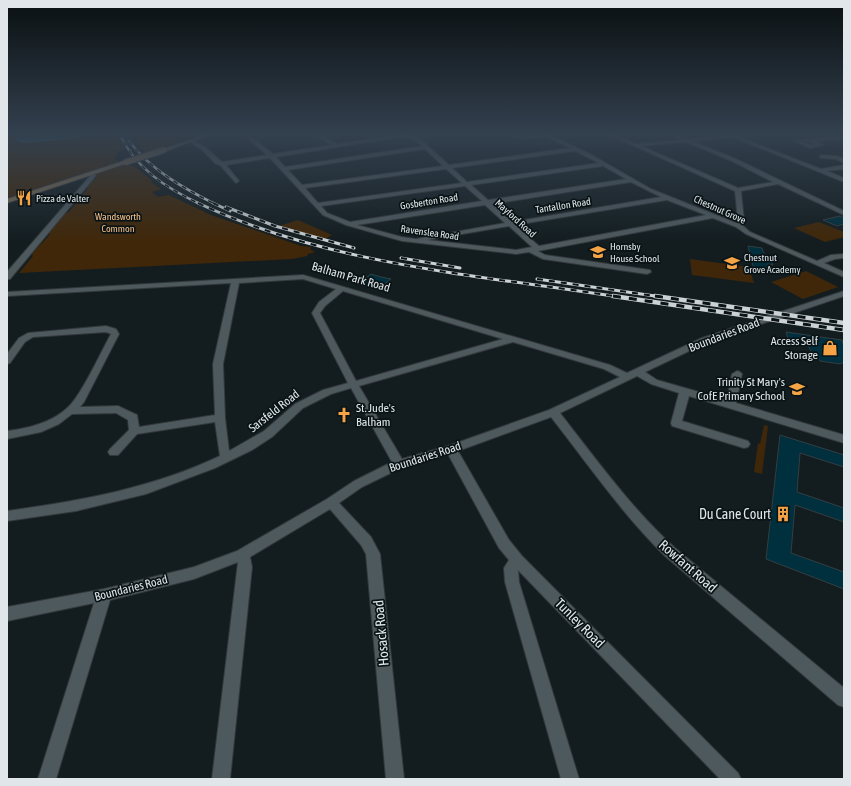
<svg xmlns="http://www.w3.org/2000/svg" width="851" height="786" font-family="'Asap Condensed',sans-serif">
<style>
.green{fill:#402709}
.water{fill:#1a5d72;stroke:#558696}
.building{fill:#002f3d;stroke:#333e42}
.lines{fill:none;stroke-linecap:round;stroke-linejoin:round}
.street-casing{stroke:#33383b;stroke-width:2}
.secondary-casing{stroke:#33383b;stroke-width:2}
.street{fill:#4e595e;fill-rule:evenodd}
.secondary{fill:#7a6b54;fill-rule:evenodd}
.rail-far2-casing{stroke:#cbd1d4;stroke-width:2.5}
.rail-far1-casing{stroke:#cbd1d4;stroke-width:3}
.rail-casing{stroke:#cbd1d4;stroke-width:4.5}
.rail-far2{stroke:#0a1417;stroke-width:1.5;stroke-dasharray:5;stroke-linecap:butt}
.rail-far1{stroke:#0a1417;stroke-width:2;stroke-dasharray:6;stroke-linecap:butt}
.rail{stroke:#0a1417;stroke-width:3;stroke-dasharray:8;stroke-linecap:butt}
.secondary-bridge-casing{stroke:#33383b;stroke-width:8;stroke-linecap:butt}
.secondary-bridge{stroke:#7a6b54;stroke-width:6}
.labels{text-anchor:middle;stroke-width:3.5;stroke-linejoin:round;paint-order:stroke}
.far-poi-label{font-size:10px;fill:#e0e6e9;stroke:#0a1417;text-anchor:start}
.far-street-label{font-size:10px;fill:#e0e6e9;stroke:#0a1417}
.far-park-label{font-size:10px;fill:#f6bf86;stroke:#0a1417}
.street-label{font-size:12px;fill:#e0e6e9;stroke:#0a1417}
.poi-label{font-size:12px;fill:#e0e6e9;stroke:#0a1417;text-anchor:end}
.near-poi-label{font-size:14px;fill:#e0e6e9;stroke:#0a1417;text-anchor:end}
.near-street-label{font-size:14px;fill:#e0e6e9;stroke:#0a1417}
</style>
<rect width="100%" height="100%" fill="#131d20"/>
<!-- green -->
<path class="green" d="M7 133H118L125 150H120L114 158 119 162 32 191 7 198Z
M130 133H205L146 153 136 144Z
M124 164 134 166 153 181 151 182 161 189 152 192 158 197 169 195 211 215 301 246 311 247 310 249 315 252 308 254 307 256 292 259 19 273 33 256 32 254C38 246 44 242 50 234H47L64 214 69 212 88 188 86 187 96 178 97 173Z
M298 220 332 235 325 239 279 226Z
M819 222 844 232V237L825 242 794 228Z
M690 259 749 267 754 283 692 275Z
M806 271 838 287 803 299 771 282Z
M764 425 768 426 762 474 754 472 758 443 760 444Z"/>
<!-- water -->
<path class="water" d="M12 133 88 134 71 138 25 142 18 141 16 137 11 134Z"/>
<!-- building -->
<path class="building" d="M840 216 844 218V224L837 226 823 220Z
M748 246 762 248 764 254 767 255 773 265 767 264 769 272 754 270Z
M371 274 381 277 391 279 378 289 358 284Z
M786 332 842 340 844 347V362L840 364 820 361 819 359 815 358 807 344 789 342Z
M780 435 844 455V467L800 453 797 492 844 508V522L795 505 791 553 844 572V589L766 559Z"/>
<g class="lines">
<defs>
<path id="street" d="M242 133H247L273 154 331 145 312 133H317L337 144 405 134 419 138 449 165 570 148 546 136 523 139 508 133H514L523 137 554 133 555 135 552 136 592 155 651 189 736 223 738 221 735 191 605 133H611L636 144 680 140 666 133H672L687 139 767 133 765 134 739 137 821 169 844 165V169L827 171 844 178V182L733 137 692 141 736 159 844 211V215L842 214 778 184 741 191 744 221 742 225 750 232 817 261 831 255 844 254V258L835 259 824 263 844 272V277L746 234 736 227 713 218 538 251 545 255 650 270 651 272 647 274 543 259 529 252 516 254 402 241 346 225 323 215 270 158 226 165 239 181 236 183 220 165 216 164 201 149 188 141 192 140 205 147 222 162 267 155ZM405 136 415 140 422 146 285 167 276 157ZM686 142 732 161 773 182 738 188 641 146ZM425 149 443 166 302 185 288 170ZM575 151 599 163 467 182 452 168ZM603 166 626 179 488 200 471 185ZM446 169 462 183 318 203 305 188ZM631 182 661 197 512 222 492 204ZM465 186 482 201 350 222 327 213 321 206ZM667 200 706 215 539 246 515 225ZM485 205 505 223 416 239 402 237 357 225ZM509 226 532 247 516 250 427 240Z
M793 133H807L794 135 792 134Z
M819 133H824L833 137H844V139L815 141 824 145 810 148 794 141 826 137ZM808 141 816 145H811L802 142Z
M822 155 837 156 844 159V163L836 159 820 158V156Z
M91 172 96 175 94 178 10 279H7V272L90 176 88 174Z
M303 275 610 365 627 373 702 338 844 291V296L708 342 645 372 657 380 727 400 732 374 737 371 740 372 742 374 736 403 844 435V443L689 396 682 421 748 441 750 444 748 447 744 448 672 426 671 423 679 393 651 384 637 376 560 413C596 459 631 508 675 548L844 688V707L838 705 665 556C622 514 588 464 551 417L458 451 509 540 522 556 738 773 741 779H720L518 570 519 582 579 779H561L505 582 504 568 509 560 499 548 448 454 403 467 362 487 339 503 371 537 380 554 404 779H386L366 554 361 545 330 509 250 557 252 567 230 779H212L238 562 194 579 110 600 56 779H38L94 603 7 621V607L104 589 194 567 237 551 327 499 354 481 392 462 351 388 331 394 303 408 272 437 252 450 215 468 146 494 76 511 7 521V511C80 501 153 488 220 456L215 422 137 434 118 455H110L108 452 110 449 129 430 128 420 116 413 72 414 59 424 41 432 7 439V431C31 428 60 421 75 399 88 381 100 354 111 334L106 332 33 337 25 342 10 363 7 364V354L19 338 28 333 106 326 116 329 119 334 84 402 80 407 118 406 137 415 139 427 215 415 213 364 231 283 7 296V292ZM303 279 336 289 319 302 312 313 348 383 323 390 295 404 264 431 229 451 225 418 223 364 239 283ZM343 291 503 339 356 381 320 313 325 306ZM513 342 604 369 620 377 549 410 448 446 402 459 359 386Z"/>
<path id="secondary" d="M208 133H216L166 151 161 150Z
M126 160 128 161V163L7 203V199Z"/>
</defs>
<!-- street casing -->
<use href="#street" class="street-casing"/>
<!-- secondary casing -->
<use href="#secondary" class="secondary-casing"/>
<!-- street -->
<use href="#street" class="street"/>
<!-- secondary -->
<use href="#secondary" class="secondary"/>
<defs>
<path id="rail-far2" d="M119 133C135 168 166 188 200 204
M129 141C151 170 183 188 215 204"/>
<path id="rail-far1" d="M198 203C329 265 478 275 620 297
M213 203 230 211
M226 207 275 226 354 248
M401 258 460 268
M537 279 662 297"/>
<path id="rail" d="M613 296 844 330
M655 296 844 323"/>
</defs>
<!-- rail-far2 casing -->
<use href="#rail-far2" class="rail-far2-casing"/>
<!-- rail-far1 casing -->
<use href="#rail-far1" class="rail-far1-casing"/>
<!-- rail casing -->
<use href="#rail" class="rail-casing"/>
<!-- rail-far2 -->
<use href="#rail-far2" class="rail-far2"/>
<!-- rail-far1 -->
<use href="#rail-far1" class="rail-far1"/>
<!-- rail -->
<use href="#rail" class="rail"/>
<defs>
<path id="secondary-bridge" d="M126 162 164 150"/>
</defs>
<!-- secondary-bridge casing -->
<use href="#secondary-bridge" class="secondary-bridge-casing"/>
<!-- secondary-bridge -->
<use href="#secondary-bridge" class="secondary-bridge"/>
</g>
<!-- sky -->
<linearGradient id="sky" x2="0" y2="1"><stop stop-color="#0a1012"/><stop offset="0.55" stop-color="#33404e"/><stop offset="1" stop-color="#33404e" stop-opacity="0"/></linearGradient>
<rect width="851" height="243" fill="url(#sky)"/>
<!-- icons -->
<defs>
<symbol id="restaurant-bare" viewBox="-9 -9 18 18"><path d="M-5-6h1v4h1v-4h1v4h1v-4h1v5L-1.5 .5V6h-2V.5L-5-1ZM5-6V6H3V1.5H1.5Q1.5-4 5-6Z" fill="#f5a345" stroke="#0a1417" stroke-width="2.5" paint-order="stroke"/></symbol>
<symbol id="school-bare" viewBox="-9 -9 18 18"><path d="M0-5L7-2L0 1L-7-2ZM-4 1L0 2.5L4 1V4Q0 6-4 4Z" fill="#f5a345" stroke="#0a1417" stroke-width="2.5" paint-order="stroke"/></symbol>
<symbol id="shop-bare" viewBox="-9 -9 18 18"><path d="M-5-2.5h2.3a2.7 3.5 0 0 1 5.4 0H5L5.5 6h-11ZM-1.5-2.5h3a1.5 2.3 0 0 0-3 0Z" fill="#f5a345" stroke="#0a1417" stroke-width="2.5" paint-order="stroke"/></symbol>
<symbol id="church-bare" viewBox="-9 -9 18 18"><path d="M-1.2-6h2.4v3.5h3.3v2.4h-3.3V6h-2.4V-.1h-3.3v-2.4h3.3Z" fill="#f5a345" stroke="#0a1417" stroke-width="2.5" paint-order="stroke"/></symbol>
<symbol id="building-bare" viewBox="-9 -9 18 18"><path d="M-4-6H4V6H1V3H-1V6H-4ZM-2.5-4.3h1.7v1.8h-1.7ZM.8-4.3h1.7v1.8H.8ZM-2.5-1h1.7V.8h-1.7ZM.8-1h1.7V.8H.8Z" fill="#f5a345" stroke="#0a1417" stroke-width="2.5" paint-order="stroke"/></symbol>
</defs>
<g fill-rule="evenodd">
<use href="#restaurant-bare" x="13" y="187" width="22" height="22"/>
<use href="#school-bare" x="587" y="241" width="22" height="22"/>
<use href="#school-bare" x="721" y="252" width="22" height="22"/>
<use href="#shop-bare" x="819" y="337" width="22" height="22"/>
<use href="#school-bare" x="786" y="378" width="22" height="22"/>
<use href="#church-bare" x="333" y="404" width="22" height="22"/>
<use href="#building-bare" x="772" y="503" width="22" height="22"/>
</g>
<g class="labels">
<!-- far-poi labels -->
<g class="far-poi-label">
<text x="36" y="202">Pizza de Valter</text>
<text x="610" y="250">Hornsby<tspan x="610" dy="12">House School</tspan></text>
<text x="744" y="261">Chestnut<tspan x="744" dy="12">Grove Academy</tspan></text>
</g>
<!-- far-street labels -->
<g class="far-street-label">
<text transform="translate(429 201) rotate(-9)" y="4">Gosberton Road</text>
<text transform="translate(563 205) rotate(-9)" y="4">Tantallon Road</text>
<text transform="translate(720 209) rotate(24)" y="4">Chestnut Grove</text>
<text transform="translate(516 218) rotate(42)" y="4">Mayford Road</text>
<text transform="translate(430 232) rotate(8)" y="4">Ravenslea Road</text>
</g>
<!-- far-park labels -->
<g class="far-park-label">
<text x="118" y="220">Wandsworth<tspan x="118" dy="12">Common</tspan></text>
</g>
<!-- street labels -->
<g class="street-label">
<text transform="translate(351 277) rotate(16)" y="4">Balham Park Road</text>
<text transform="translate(724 335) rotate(-21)" y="4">Boundaries Road</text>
<text transform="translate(274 411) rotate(-38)" y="4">Sarsfeld Road</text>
<text transform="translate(425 457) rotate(-18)" y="4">Boundaries Road</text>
<text transform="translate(131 588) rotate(-14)" y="4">Boundaries Road</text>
</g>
<!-- poi labels -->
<g class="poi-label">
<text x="818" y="345">Access Self<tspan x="818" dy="14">Storage</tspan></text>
<text x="785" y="386">Trinity St Mary's<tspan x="785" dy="14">CofE Primary School</tspan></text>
<text x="356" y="412" text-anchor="start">St. Jude's<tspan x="356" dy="14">Balham</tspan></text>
</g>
<!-- near-poi labels -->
<g class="near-poi-label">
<text x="771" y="519">Du Cane Court</text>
</g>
<!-- near-street labels -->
<g class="near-street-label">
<text transform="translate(688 566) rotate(41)" y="5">Rowfant Road</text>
<text transform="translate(580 623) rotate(45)" y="5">Tunley Road</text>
<text transform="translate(381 633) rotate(-95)" y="5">Hosack Road</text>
</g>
</g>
<!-- border -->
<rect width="851" height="786" fill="none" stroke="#e0e6e9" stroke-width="16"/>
</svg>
